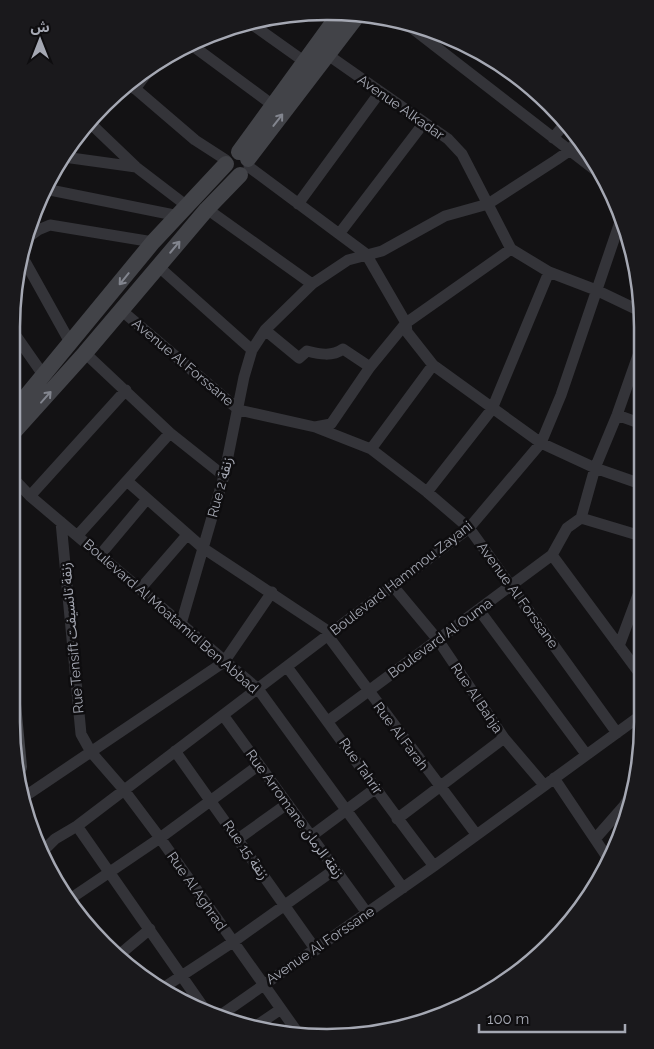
<svg xmlns="http://www.w3.org/2000/svg" width="654" height="1049" font-family="Raleway,'Noto Sans Arabic',sans-serif">
<style>
.lines{fill:none;stroke-linecap:round;stroke-linejoin:round}
.minor{stroke:#343439;stroke-width:11}
.secondary{stroke:#424348;stroke-width:16}
.oneway{stroke:#82858e}
.labels{text-anchor:middle;stroke-width:5;stroke-linejoin:round;paint-order:stroke}
.street-label{font-size:14px;fill:#a5a8b3;stroke:#0e0d0f}
.rim{fill:none;stroke:#a5a8b3;stroke-width:2.5}
</style>
<rect width="100%" height="100%" fill="#131214"/>
<g class="lines">
<!-- minor -->
<path class="minor" d="M404 22 604 177
M253 25 305 62
M193 46 274 106
M328 55 448 139 462 154 511 249 549 272 596 290 642 312
M132 86 195 140 226 160
M135 89 147 73
M90 123 136 167 187 206
M553 138 563 126
M64 157 136 167
M249 167 366 254 406 323 407 332 433 365 541 443 595 468 641 484
M45 189 179 216
M298 204 380 92
M207 209 312 284
M339 234 423 124
M27 238 38 230 50 225 153 242
M22 256 71 344
M159 267 252 350
M121 310 239 410 315 427 371 449 427 492 469 528 617 733
M265 330 299 358 307 351C319 354 332 357 343 349L370 367
M14 333 44 376
M85 353 170 433 224 476
M617 415 642 424
M315 427 331 424 370 367 406 323 511 249
M371 449 433 365
M13 478 30 496 258 689 403 888
M127 481 203 548 331 633
M427 492 492 409 549 272
M30 496 126 390
M581 518 641 536
M61 522 81 734 91 752 124 790 160 838 298 1033
M78 535 170 433
M100 555 147 499
M552 555 640 674
M393 586 438 640 504 738 544 785
M141 588 187 535
M479 610 586 754
M181 624 224 476 244 377 252 350 265 330 312 284 348 260 382 251 445 216 488 204 556 160 569 151 576 142
M328 636 476 834
M619 646 641 587
M287 667C337 733 383 801 434 866
M223 715 367 913
M328 721 552 555 567 528 581 518 595 468 617 415 642 344
M175 751 316 950
M554 778 609 860
M24 797 224 662 272 592
M397 819 504 738
M77 826 206 1011
M310 837 376 788
M238 839 287 804
M595 839 624 806 632 793
M42 852 55 839 77 826 469 528 541 443 561 395 621 219
M67 901 160 838 259 765
M119 955 150 929
M163 988 233 942 334 870
M218 1017 434 866 640 716
M256 1026 281 1009"/>
<!-- secondary -->
<path class="secondary" d="M239 152 337 17
M248 159 355 19
M13 412 153 242 226 164
M13 433 85 353 207 209 240 175
M11 683 19 767"/>
</g>
<!-- one-way arrows -->
<defs><path id="oneway-shaft" d="M-6 0H5M1.5-3L5.5 0L1.5 3" fill="none" stroke-width="1.6" stroke-linecap="round" stroke-linejoin="round" transform="scale(1.25)"/></defs>
<g class="oneway">
<use href="#oneway-shaft" transform="translate(278 120) rotate(-52)"/>
<use href="#oneway-shaft" transform="translate(175 247) rotate(-50)"/>
<use href="#oneway-shaft" transform="translate(124 279) rotate(129)"/>
<use href="#oneway-shaft" transform="translate(46 397) rotate(-48)"/>
</g>
<g class="labels">
<!-- street labels -->
<g class="street-label">
<text transform="translate(401 107) rotate(35)" y="5">Avenue Alkadar</text>
<text transform="translate(183 362) rotate(40)" y="5">Avenue Al Forssane</text>
<text transform="translate(220 487) rotate(-75)" y="5">Rue 2 زنقة</text>
<text transform="translate(401 578) rotate(-38)" y="5">Boulevard Hammou Zayani</text>
<text transform="translate(518 595) rotate(54)" y="5">Avenue Al Forssane</text>
<text transform="translate(171 616) rotate(41)" y="5">Boulevard Al Moatamid Ben Abbad</text>
<text transform="translate(72 638) rotate(-95)" y="5">Rue Tensift زنقة تانسيفت</text>
<text transform="translate(440 638) rotate(-36)" y="5">Boulevard Al Ouma</text>
<text transform="translate(477 698) rotate(56)" y="5">Rue Al Bahja</text>
<text transform="translate(401 736) rotate(53)" y="5">Rue Al Farah</text>
<text transform="translate(361 766) rotate(55)" y="5">Rue Tahrir</text>
<text transform="translate(295 814) rotate(54)" y="5">Rue Arromane زنقة الرمان</text>
<text transform="translate(246 850) rotate(55)" y="5">Rue 15 زنقة</text>
<text transform="translate(197 891) rotate(55)" y="5">Rue Al Aghrad</text>
<text transform="translate(320 945) rotate(-34)" y="5">Avenue Al Forssane</text>
</g>
</g>
<!-- crop -->
<path d="M0 0H654V1049H0ZM327 20H327A307 307 0 0 1 634 327V722A307 307 0 0 1 327 1029H327A307 307 0 0 1 20 722V327A307 307 0 0 1 327 20Z" fill="#1a191c" fill-rule="evenodd"/>
<path class="rim" d="M327 20H327A307 307 0 0 1 634 327V722A307 307 0 0 1 327 1029H327A307 307 0 0 1 20 722V327A307 307 0 0 1 327 20Z"/>
<!-- north arrow -->
<g transform="translate(40 40)" stroke="#0e0d0f" stroke-width="4" paint-order="stroke">
<path d="M0-4L9 19L0 12L-9 19Z" fill="#a5a8b3"/>
<text y="-8" font-size="14" font-weight="bold" text-anchor="middle" fill="#a5a8b3">ش</text>
</g>
<!-- scale -->
<path d="M479 1024v8h146v-8" fill="none" stroke="#a5a8b3" stroke-width="2.5"/>
<text x="487" y="1024" font-size="15" fill="#a5a8b3" stroke="#0e0d0f" stroke-width="4" paint-order="stroke">100 m</text>
</svg>
